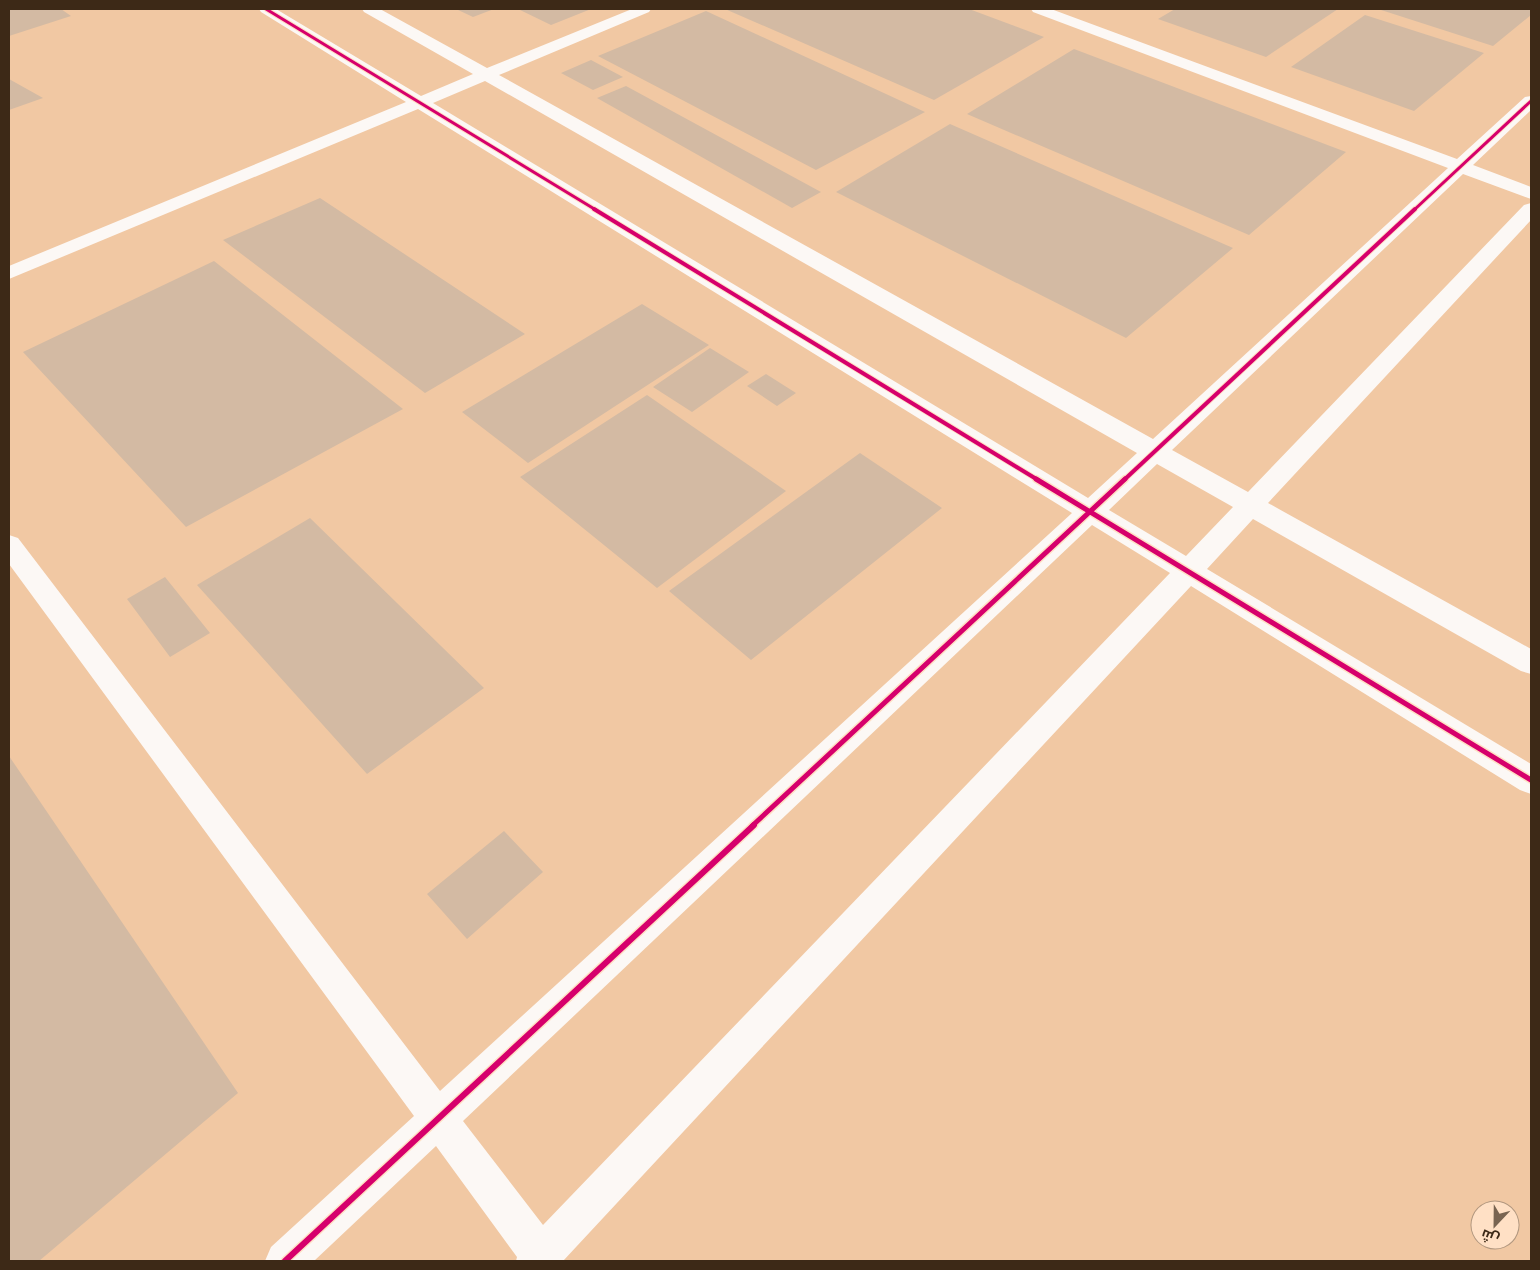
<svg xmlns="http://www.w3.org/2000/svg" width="1540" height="1270" font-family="Ubuntu,Cairo,sans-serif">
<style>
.built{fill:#f1c8a3;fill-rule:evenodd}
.building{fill:#d3baa3}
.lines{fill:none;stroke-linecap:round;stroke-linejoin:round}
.minor{fill:#fcf8f5;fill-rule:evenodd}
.cycleway-far3-casing{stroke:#ffe0c5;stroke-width:5}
.cycleway-far2-casing{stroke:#ffe0c5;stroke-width:6}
.cycleway-far1-casing{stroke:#ffe0c5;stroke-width:8}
.cycleway-casing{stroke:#ffe0c5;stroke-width:9}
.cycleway-far3{stroke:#d6006c;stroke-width:3}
.cycleway-far2{stroke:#d6006c;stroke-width:4}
.cycleway-far1{stroke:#d6006c;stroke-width:5}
.cycleway{stroke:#d6006c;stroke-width:6}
</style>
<rect width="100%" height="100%" fill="#e8d1be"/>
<!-- built -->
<path class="built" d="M9 9H1531V1261H9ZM1480 1210H1510V1240H1480Z"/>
<!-- building -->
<path class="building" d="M9 9H61L71 16 9 36Z
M456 9H494L473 17Z
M518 9H591L551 25Z
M725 9H969L1044 37 934 100Z
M1175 9H1338L1266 57 1158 19Z
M1378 9H1531V15L1493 46Z
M706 11 925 112 816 170 598 56Z
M1365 15 1484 53 1414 111 1291 67Z
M1074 49 1346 152 1249 235 967 114Z
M591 60 623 77 593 90 561 73Z
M9 79 43 98 9 110Z
M626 86 821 192 792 208 597 98Z
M950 124 1233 248 1126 338 836 192Z
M320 198 525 334 425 393 223 240Z
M214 261 403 409 186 527 23 352Z
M642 304 709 345 528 463 462 412Z
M710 348 749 372 692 412 653 387Z
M766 374 796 393 777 406 747 386Z
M647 395 786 491 657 588 520 477Z
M860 453 942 508 751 660 669 591Z
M310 518 484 688 367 774 197 585Z
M165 577 210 633 170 657 127 599Z
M9 756 238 1093 39 1261H9Z
M504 831 543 872 467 939 427 894Z"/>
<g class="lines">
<!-- minor -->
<path class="minor" d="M259 9H276L421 96 473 74 364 12 362 9H380L487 68 632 9H651L649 12 499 75 1153 439 1448 168 1033 12 1031 9H1051L1457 159 1525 97 1531 96V110L1473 165 1531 187V199L1463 174 1172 450 1248 492 1524 205 1531 203V220L1268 503 1531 649V674L1521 671 1253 519 1207 569 1531 764V794L1520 790 1191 586 563 1261H516L517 1257 436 1146 314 1261H265L271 1247 414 1116 9 564V535L18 538 440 1091 1072 513 418 109 9 279V266L406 102 261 12ZM485 81 1137 453 1088 498 433 103ZM1157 464 1233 507 1186 556 1109 510ZM1092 525 1170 573 543 1225 463 1121Z"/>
<defs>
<path id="cycleway-far3" d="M266 9 596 210
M1414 210 1531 101"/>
<path id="cycleway-far2" d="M594 209 1038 480
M1124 480 1415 209"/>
<path id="cycleway-far1" d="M1036 479 1531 780
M752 826 1125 479"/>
<path id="cycleway" d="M285 1261 754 825"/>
</defs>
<!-- cycleway-far3 casing -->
<use href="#cycleway-far3" class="cycleway-far3-casing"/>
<!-- cycleway-far2 casing -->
<use href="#cycleway-far2" class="cycleway-far2-casing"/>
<!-- cycleway-far1 casing -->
<use href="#cycleway-far1" class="cycleway-far1-casing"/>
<!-- cycleway casing -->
<use href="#cycleway" class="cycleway-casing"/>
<!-- cycleway-far3 -->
<use href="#cycleway-far3" class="cycleway-far3"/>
<!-- cycleway-far2 -->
<use href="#cycleway-far2" class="cycleway-far2"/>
<!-- cycleway-far1 -->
<use href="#cycleway-far1" class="cycleway-far1"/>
<!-- cycleway -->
<use href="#cycleway" class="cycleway"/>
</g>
<!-- border -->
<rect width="1540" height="1270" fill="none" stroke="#3d2917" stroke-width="20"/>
<!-- north arrow -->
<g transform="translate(1495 1225) rotate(202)"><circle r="24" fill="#ffe0c5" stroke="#b1977f"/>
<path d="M0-4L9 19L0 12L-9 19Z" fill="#796451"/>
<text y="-8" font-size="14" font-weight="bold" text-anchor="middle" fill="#3d2917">ش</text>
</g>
</svg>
